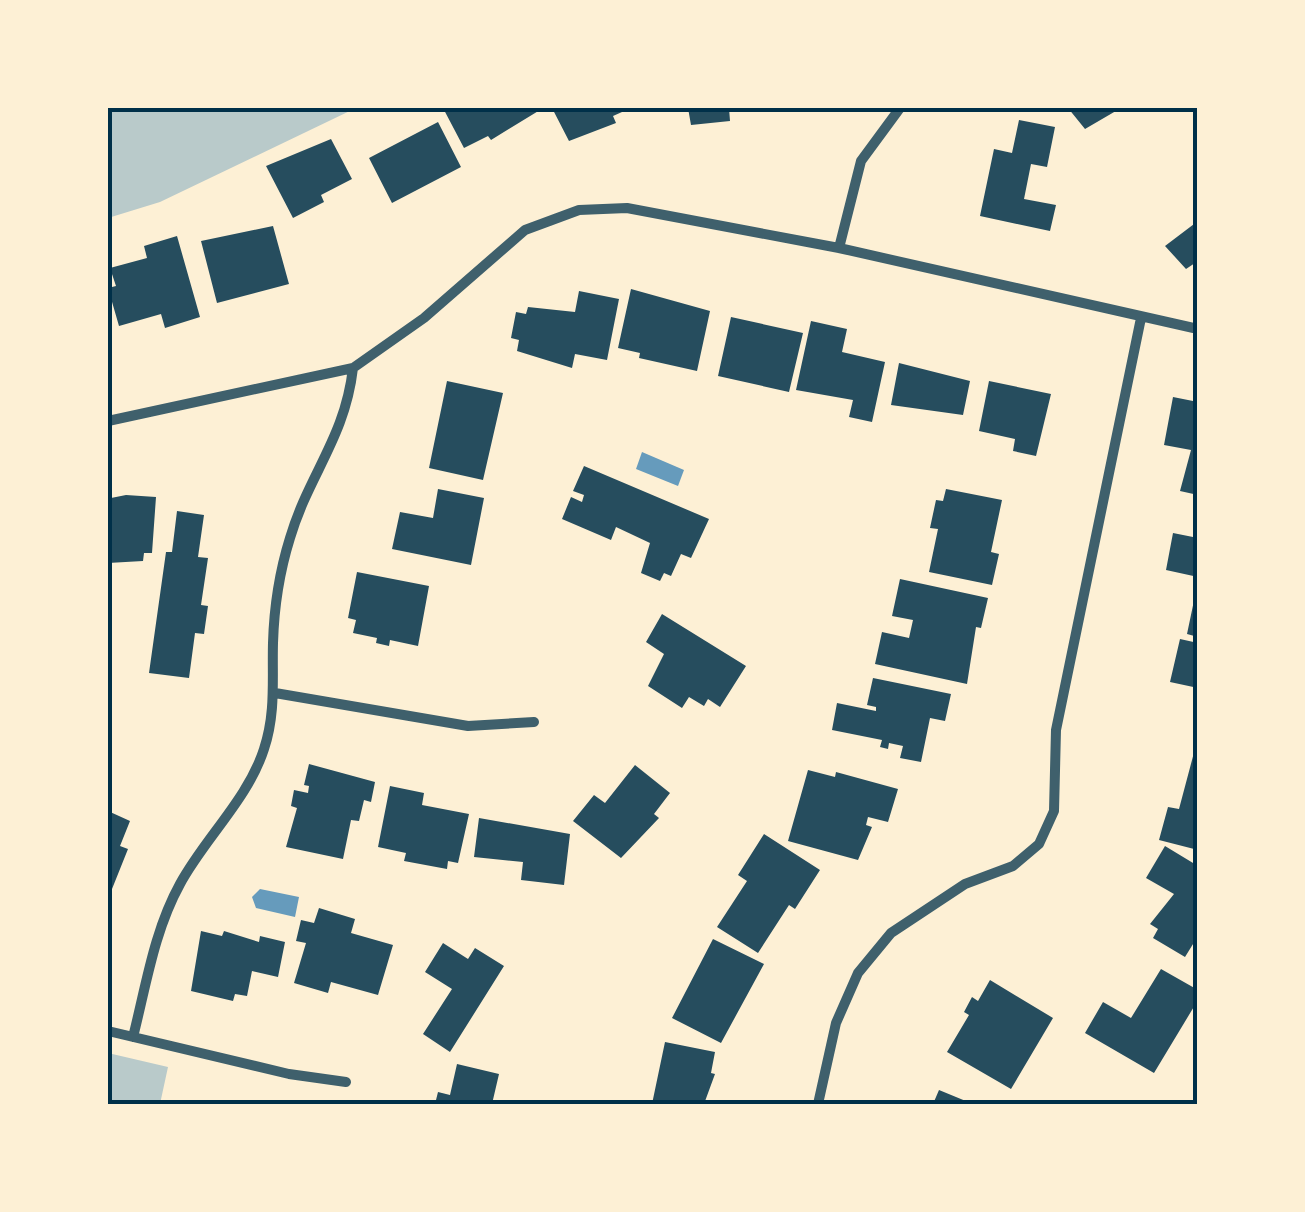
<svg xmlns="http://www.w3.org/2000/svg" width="1305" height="1212" font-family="'Space Grotesk',sans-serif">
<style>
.green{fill:#b9caca}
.water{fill:#669bbc}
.building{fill:#264d5e}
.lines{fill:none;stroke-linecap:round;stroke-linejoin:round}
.minor{stroke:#3f606c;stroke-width:10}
.neatline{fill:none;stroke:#003049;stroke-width:4}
</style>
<rect width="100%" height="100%" fill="#fdf0d5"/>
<!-- green -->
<path class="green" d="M108 108H356L160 202 108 218Z
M108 1053 168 1067 160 1104H108Z"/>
<!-- water -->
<path class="water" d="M642 452 684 470 678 486 636 469Z
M260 889 299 897 295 917 256 908 252 897Z"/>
<!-- building -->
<path class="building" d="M443 108H539L540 110 491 140 488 136 464 148Z
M552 108H631L613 116 616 123 569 141Z
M688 108H729L730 121 691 125Z
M1068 108H1121L1085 129Z
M1019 120 1055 127 1047 167 1031 164 1024 199 1056 205 1050 231 980 216 994 149 1012 153Z
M438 122 461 167 392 203 369 158Z
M331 139 352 179 321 195 324 202 293 218 266 166Z
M1198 221V261L1186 269 1165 246Z
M273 226 289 284 217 303 201 241Z
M177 236 200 317 165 328 161 314 119 326 108 288 116 286 110 268 147 258 144 246Z
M631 289 710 311 697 371 639 358 640 353 618 348Z
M579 291 619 299 607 360 575 354 572 368 517 351 519 340 511 338 516 312 526 314 528 307 575 312Z
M731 317 803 333 789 392 718 376Z
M811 321 847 329 842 352 885 362 872 422 849 417 853 400 796 390Z
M899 363 970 381 963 415 891 405Z
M447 381 503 393 483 480 429 468Z
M989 381 1051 394 1036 456 1013 451 1015 439 979 431Z
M1173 397 1198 402V495L1180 491 1191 450 1164 445Z
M584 466 709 519 691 558 681 554 671 576 664 573 660 581 641 573 650 543 616 527 611 540 562 519 571 497 582 502 584 495 573 491Z
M438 489 484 498 471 565 392 549 400 512 433 518Z
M946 489 1002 500 991 552 999 554 992 585 929 572 938 529 930 528 936 500 943 501Z
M126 495 156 497 152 553H144L143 561 108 563V505L111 498Z
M177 511 204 515 198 557 208 558 201 605 208 606 204 634 195 633 189 678 149 673 166 552H172Z
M1173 533 1198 538V577L1166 570Z
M357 572 429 586 418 646 390 640 389 646 376 643 377 638 353 633 356 620 348 618Z
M900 579 988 598 981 628 976 627 967 684 875 664 882 632 909 638 913 620 892 616Z
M1196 591 1198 592V637L1187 634Z
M662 614 746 666 720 707 708 699 704 706 689 697 682 708 648 686 664 654 646 642Z
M1180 639 1198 643V688L1170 682Z
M873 678 951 694 945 721 930 718 921 762 900 758 903 746 889 743 888 749 880 747 882 740 832 730 837 703 876 711V707L867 705Z
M1196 745H1198V850L1159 840 1168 807 1179 809Z
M309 764 375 782 371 802 364 800 359 821 351 820 343 859 286 847 297 808 291 806 294 790 308 793 309 786 304 785Z
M635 765 670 793 654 814 659 818 621 858 573 821 594 795 605 803Z
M808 770 835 777 836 772 898 789 888 822 868 817 866 825 872 827 858 860 788 841Z
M390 786 424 793 422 805 469 814 458 863 448 861 447 869 404 861 406 853 378 847Z
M108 811 130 821 120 846 128 849 108 899Z
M479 818 570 834 564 885 521 880 523 862 474 857Z
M764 834 820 870 795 909 789 905 758 953 717 927 747 881 738 875Z
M1165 846 1198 866V936L1185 957 1153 938 1158 929 1150 924 1174 894 1146 878Z
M319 908 355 919 351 933 393 945 378 995 331 982 328 993 294 983 306 943 296 941 301 920 314 923Z
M201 931 222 936 224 931 259 942 260 936 285 942 278 977 252 971 247 996 235 994 233 1001 191 991Z
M713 939 764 964 721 1043 672 1018Z
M443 943 468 959 475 948 504 966 450 1052 423 1034 452 989 425 972Z
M1161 969 1198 990V1000L1154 1073 1085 1033 1103 1002 1131 1018Z
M990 980 1053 1018 1011 1089 947 1052 969 1015 964 1012 972 997 978 1001Z
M665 1042 715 1052 711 1073 715 1074 704 1104H652Z
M457 1064 499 1074 492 1104H435L438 1092 450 1095Z
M939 1090 973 1104H933Z"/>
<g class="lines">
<!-- minor -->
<path class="minor" d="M839 248 861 161 900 108
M108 421 353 368 424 318 525 230 579 210 627 208 839 248 1198 329
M275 693 468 726 534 722
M108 1031 289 1074 346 1082
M133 1037C146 986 154 931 180 884 205 838 248 799 264 749 276 713 272 679 273 643 274 609 280 570 290 538 309 474 345 438 353 368
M818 1104 836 1023 858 973 891 933 965 884 1013 866 1039 844 1054 811 1056 730 1141 318"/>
</g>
<!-- border -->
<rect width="1305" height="1212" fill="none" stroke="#fdf0d5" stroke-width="220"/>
<rect x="110" y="110" width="1085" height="992" class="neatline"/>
</svg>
